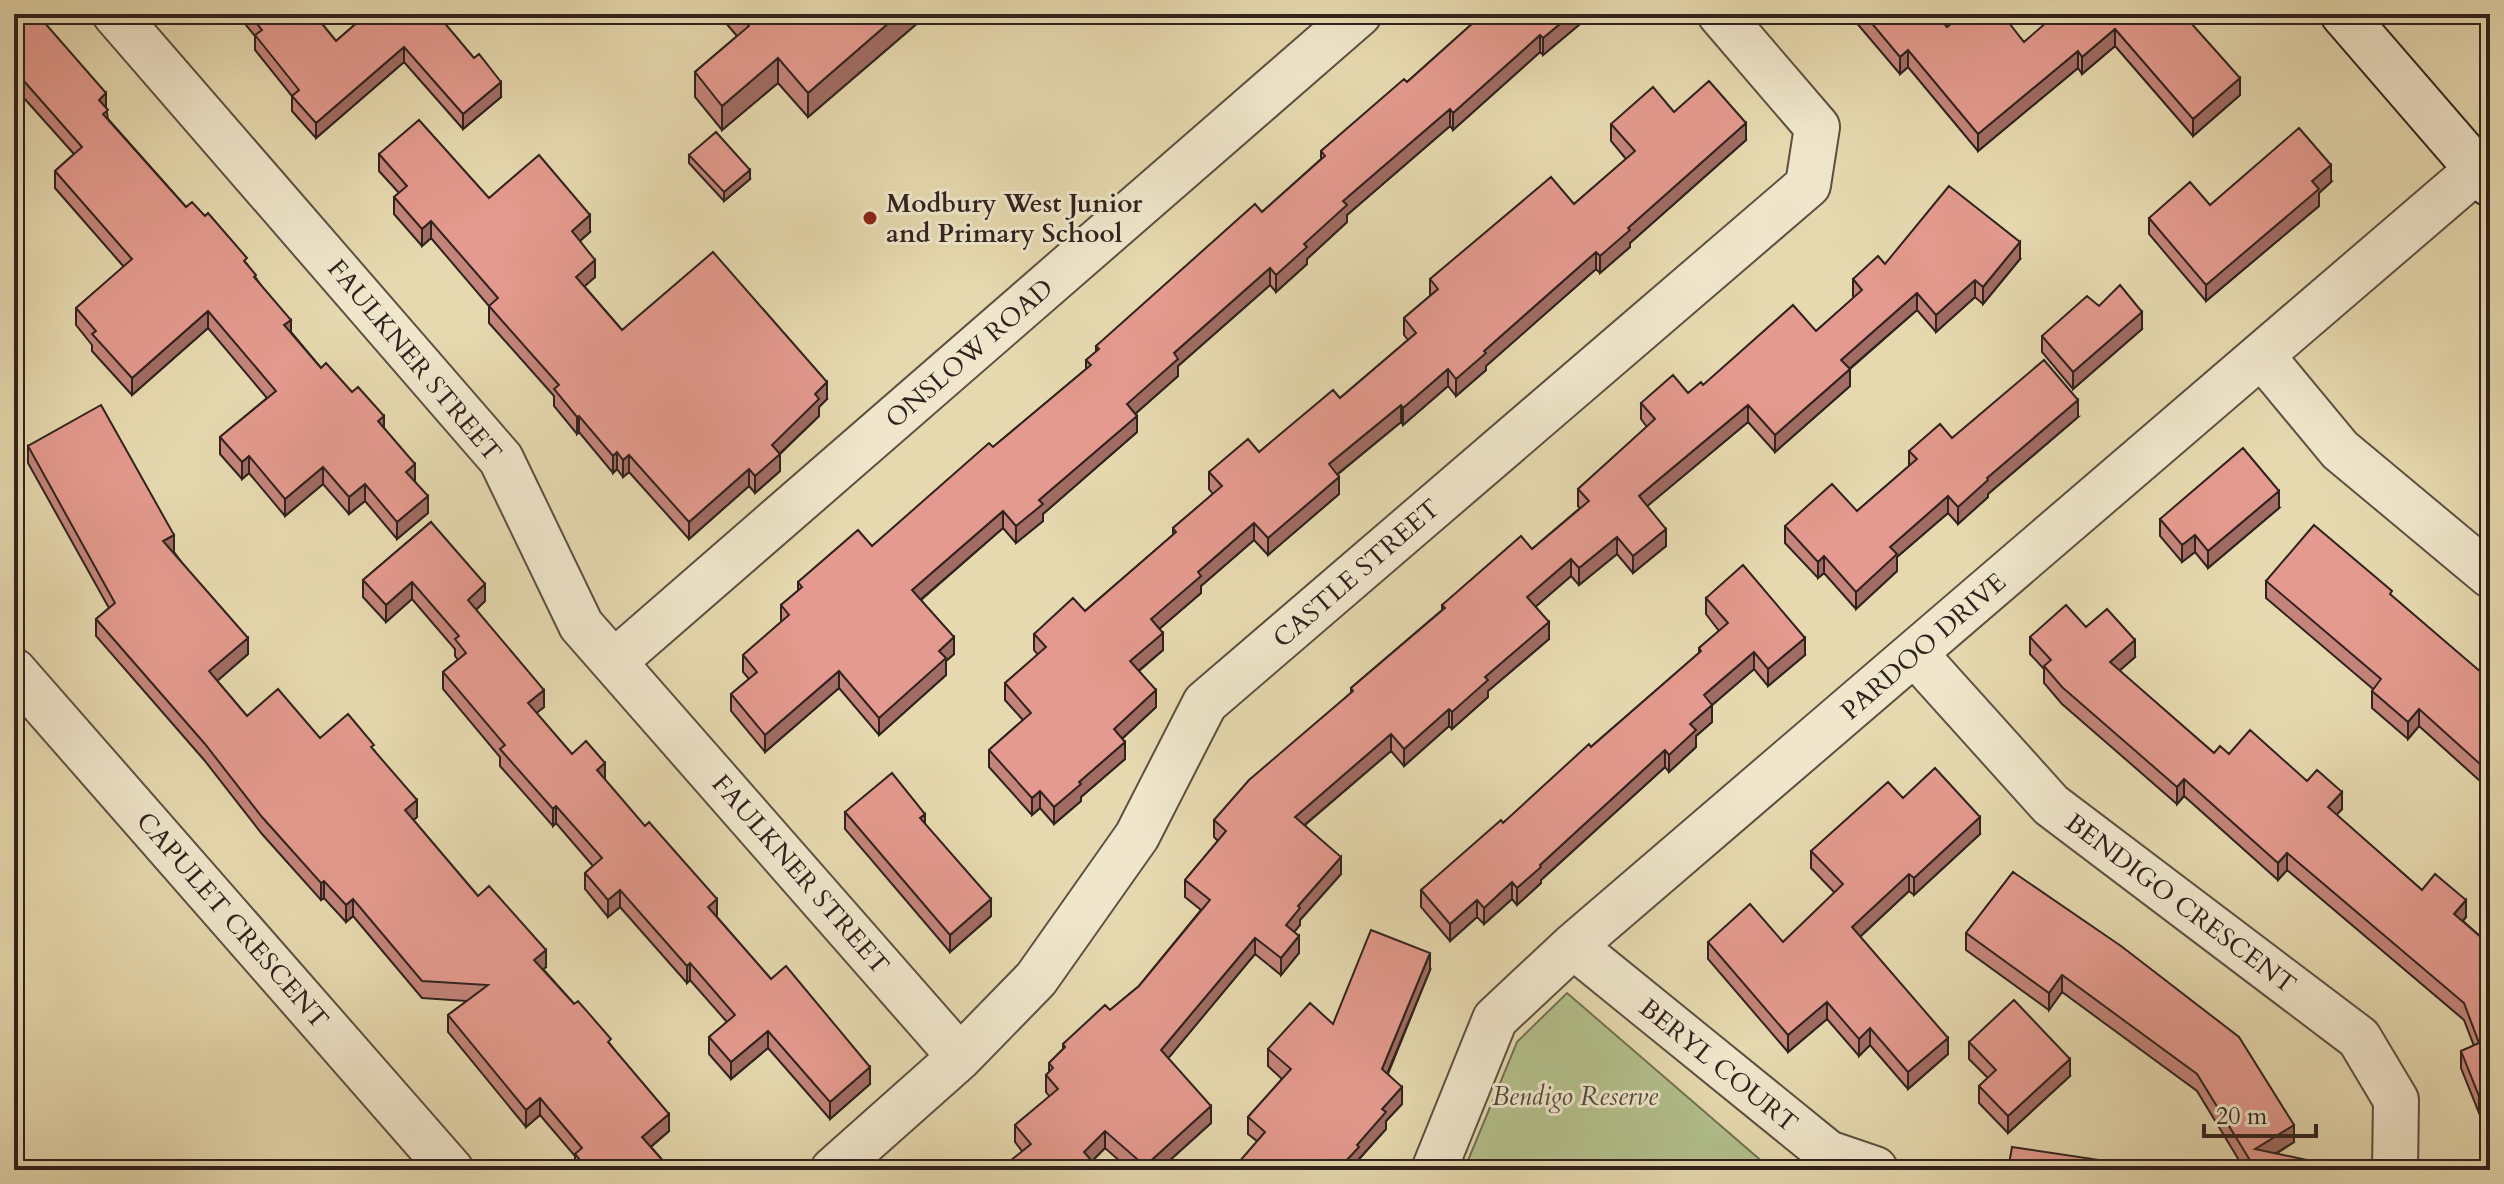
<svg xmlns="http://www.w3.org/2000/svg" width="2504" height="1184" font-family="Cardo,serif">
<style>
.green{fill:#b2c08c;stroke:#717255;stroke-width:2}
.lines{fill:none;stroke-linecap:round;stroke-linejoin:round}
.street-casing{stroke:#5e5042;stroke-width:48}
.secondary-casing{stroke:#30231e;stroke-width:48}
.street{stroke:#efe6cb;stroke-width:44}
.secondary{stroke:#efe6cb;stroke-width:44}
.wall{fill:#c4847a;stroke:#30231e;stroke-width:2}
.shaded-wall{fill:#a06c63;stroke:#30231e;stroke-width:2}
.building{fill:#e49a8e;stroke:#30231e;stroke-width:2}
.poi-dot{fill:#8f2418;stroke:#efe6cb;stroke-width:3}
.labels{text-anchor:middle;stroke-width:6;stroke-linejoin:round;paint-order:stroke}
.poi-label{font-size:26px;font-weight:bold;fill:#30231e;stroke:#efe6cb;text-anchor:start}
.street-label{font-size:26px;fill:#30231e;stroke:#efe6cb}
.park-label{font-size:26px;font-style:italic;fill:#504a3a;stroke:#efe6cb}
</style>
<rect width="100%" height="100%" fill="#e6d9af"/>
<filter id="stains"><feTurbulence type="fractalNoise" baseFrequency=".0025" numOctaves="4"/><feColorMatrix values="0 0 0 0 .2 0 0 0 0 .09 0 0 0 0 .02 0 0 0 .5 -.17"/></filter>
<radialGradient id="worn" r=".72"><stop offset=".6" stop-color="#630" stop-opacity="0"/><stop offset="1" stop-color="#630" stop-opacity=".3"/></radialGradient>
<!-- green -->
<path class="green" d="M1567 993 1772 1170H1464L1517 1042Z"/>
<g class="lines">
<defs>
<path id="street" d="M115 14 501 459 581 625 960 1057
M2262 356 2340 450 2490 575
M1915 654 2051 805 2359 1038 2396 1100 2395 1170
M615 661 1359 14
M14 671 451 1170
M1573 946 1828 1153 1875 1169
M833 1170 960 1057 1036 979 1137 836 1205 703 1808 185 1817 127 1720 14
M1434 1170 1495 1019 1573 946 2477 170"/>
<path id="secondary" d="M2343 14 2490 184"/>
</defs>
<!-- street casing -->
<use href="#street" class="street-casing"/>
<!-- secondary casing -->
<use href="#secondary" class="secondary-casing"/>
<!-- street -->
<use href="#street" class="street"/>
<!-- secondary -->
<use href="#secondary" class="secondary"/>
</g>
<!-- wall -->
<path class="wall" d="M46 14 45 23 106 108 108 119 186 207 247 264 291 332 321 368 384 428 415 481 428 513 397 539 365 501 349 514 323 484 285 516 249 473 242 479 220 454V437L267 398 208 328 132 395 92 351V345L76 325V308L124 267 55 188V171L74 154 23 97 14 105Z
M237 14H314L336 41 367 14 501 97 463 129 404 62 316 138 292 111V96L255 50V36Z
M718 14H927V15L808 117 778 83 722 130 695 97V72L737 36Z
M1483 14H1592L1543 55 1540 52 1453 130 1450 126 1347 215V222L1307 259V264L1276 292 1270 285 1178 366V376L1135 414 1137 432 1043 514V521L1016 543 1003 528 921 600 954 654 946 661V675L879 735 839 688 765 752 731 711V694L749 679 743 672V655L781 622V605L798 591V582L872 546 993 447 1086 369V360L1096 352V346L1262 212 1321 159V151L1407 82Z
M1849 14H1936L1947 27 2024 42 2183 14 2240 95 2193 136 2115 46 2082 74 2078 68 1978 151 1908 67 1900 74Z
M1674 112 1746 140 1630 243V247L1600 273 1596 269 1486 366V370L1456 396 1448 386 1403 425 1401 422 1337 475 1339 494 1268 555 1254 540 1201 586V593L1159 629 1163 650 1139 671 1156 707 1122 739 1125 759 1081 797V801L1054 824 1040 808 1032 815 989 767V750L1023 720 1005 700V683L1038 655 1034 650V634L1085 611 1173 535V528L1213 494 1209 489V472L1259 452 1340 398 1408 340 1404 335V318L1430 296V279L1574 204 1626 159 1611 141V124Z
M379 154 489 198 590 232 580 241 595 277 584 286 622 330 827 399 819 407V416L780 454V471L755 493 749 486 689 539 629 472 623 477 617 469 613 473 579 432 577 434 554 406V396L489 323V306L431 238 422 246 394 214V197L399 193 379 171Z
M689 155 750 179 724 201 689 163Z
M2331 182 2319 193V206L2206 301 2149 234V218Z
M2020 259 1983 304 1975 297 1936 332 1917 310 1850 369V386L1775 452 1748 422 1647 506 1666 546 1633 573 1617 554 1579 585 1571 576 1535 607 1549 639 1488 691V697L1452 729 1449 726 1404 766 1391 751 1305 825 1341 874 1300 920V925L1294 932 1299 953 1281 975 1255 954 1168 1058 1211 1123 1159 1170H1130L1105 1148 1092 1161 1098 1170 1022 1151 1015 1142V1125L1050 1097 1046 1092V1075L1049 1072V1063L1063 1049V1044L1110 1010 1139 986 1201 910 1185 897V880L1218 841 1214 837V820L1351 693V688L1442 610V605L1532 549 1580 508 1578 506V489L1647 427 1641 419V403L1688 393 1816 331 1854 298 1853 296V279L1885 264Z
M2099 306 2142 329 2073 389 2042 352V336Z
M2078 417 1988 494V497L1958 524 1948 513 1897 557V571L1856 609 1824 573 1818 578 1785 543V526L1857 511 1909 466V451L1952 438Z
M28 446 174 552 248 654 217 681 247 716 320 738 374 750 417 817 413 820 478 896 546 967 543 969 611 1045 669 1131 651 1147 671 1170H575V1156L540 1115 526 1127 448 1032V1015L467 1001 422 998 353 916 346 922 324 898 321 900 262 834 205 761 96 636V619L109 608 28 463Z
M2279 508 2208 568 2195 552 2182 562 2160 536V519Z
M431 522 485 601 476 610 544 707 536 713 572 754 605 780 716 916 771 979 870 1084 830 1119 768 1048 731 1079 709 1054V1037L727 1022 690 980 687 983 620 907 608 917 585 889V873L593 866 556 823 553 826 500 766V757L443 689V672L458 660 455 656V649L412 599 386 622 363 597V580Z
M2266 581 2392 597 2483 674 2490 672V790L2419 726 2408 739 2372 708V691L2373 689 2266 598Z
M1706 598 1805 655 1768 686 1754 669 1712 705V722L1696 736V747L1669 772 1665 767 1541 880V883L1517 905 1512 899 1484 924 1477 917 1450 941 1421 907V890L1503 823 1699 653V648L1719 631 1706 614Z
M2086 627 2135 657 2119 671 2214 753 2229 754 2307 781 2342 809 2336 815 2422 890 2466 917 2463 921 2490 945 2479 1113 2461 1068V1051L2474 1046 2464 1020 2287 870 2278 880 2184 796 2177 804 2062 704 2044 683V669L2030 654V637Z
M1903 798 1980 834 1914 895 1909 891 1860 937 1948 1054 1908 1089 1870 1045 1859 1056 1827 1019 1788 1052 1708 959V942H1783L1835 893 1811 868V851Z
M845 812 925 824 991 916 950 952 845 829Z
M2013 872 2294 1142 2276 1154 2312 1170H2245L2197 1091 2062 992 2049 1010 1966 950V933Z
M1430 970 1388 1074 1402 1104 1386 1121V1129L1359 1159V1164L1354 1170 1257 1141 1248 1134V1117L1282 1079 1268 1066V1049L1333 1024Z
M1969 1042 2070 1076 2008 1133 1979 1103V1086L1988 1078 1969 1059Z"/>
<!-- shaded-wall -->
<path class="shaded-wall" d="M36 14H46V22L36 30Z
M899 14 927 15 808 117V93Z
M1572 14H1592L1543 55V38Z
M2115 29V46L2082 74V57Z
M1540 35V52L1453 130V113Z
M404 47V62L316 138V123Z
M1908 50V67L1900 74V57Z
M2078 51V68L1978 151V134Z
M778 58V83L722 130V106Z
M2240 78V95L2193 136V119Z
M23 80V97L14 105V88Z
M501 82V97L463 129V114Z
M106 93V110L99 100Z
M1450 109V126L1347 215V222L1307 259V264L1276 292V275L1343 201Z
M1746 123V140L1630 243V247L1600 273V256L1628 228Z
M2331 165V182L2319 193V206L2206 301V285L2312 181Z
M750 170V179L724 201V192Z
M590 215V232L572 248V231Z
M431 221V238L422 246V229Z
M2020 242V259L1983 304V287Z
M1596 252V269L1486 366V370L1456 396V379L1484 351Z
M595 260V277L576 294V277Z
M1270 268V285L1178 366V376L1127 421V404L1174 353Z
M1975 280V297L1936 332V315Z
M1917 293V310L1841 376V360Z
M208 311V328L132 395V378Z
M2142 312V329L2073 389V372Z
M291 320V337L284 325Z
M1448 369V386L1403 425V408Z
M1850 369V386L1775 452V435Z
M827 382V399L819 407V416L774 459 780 454V471L755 493V476L772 445 815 394Z
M2078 400V417L1988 494V497L1958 524V507L1987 478Z
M1401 405V422L1329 481V464Z
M1748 405V422L1639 513V496Z
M384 416V433L378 421Z
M579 416V432L577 434V417Z
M1137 416V432L1043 514V521L1016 543V526L1039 500Z
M617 452V469L613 473V456Z
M629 455V472L623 477V460Z
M249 456V473L242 479V462Z
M415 464V481L406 489V472Z
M323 467V484L285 516V499Z
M749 469V486L689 539V522Z
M1339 477V494L1268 555V538Z
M365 484V501L349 514V497Z
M2279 491V508L2208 568V551Z
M428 496V513L397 539V522Z
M1948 496V513L1897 557V571L1856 609V592L1890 547Z
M1003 511V528L912 607V590Z
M1254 523V540L1201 586V593L1151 636V619L1198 572Z
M1666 529V546L1633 573V556Z
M174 535V552L163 558V541Z
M2195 535V552L2182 562V545Z
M1617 537V554L1579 585V568Z
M1824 556V573L1818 578V562Z
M1571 559V576L1527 614V597Z
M412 582V599L386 622V605Z
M485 584V601L468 617V600Z
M1549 622V639L1488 691V697L1452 729V712L1485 677Z
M1163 633V650L1130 678V661Z
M954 637V654L946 661V675L879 735V718L939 651Z
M248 638V654L209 688V671Z
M1805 638V655L1768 686V669Z
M2135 640V657L2110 679V662Z
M1754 652V669L1704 712V695Z
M839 671V688L765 752V735Z
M544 690V707L528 720V703Z
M1156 690V707L1114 746V729Z
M1712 705V722L1696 736V747L1669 772V755L1690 724Z
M1449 709V726L1404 766V749Z
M2419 709V726L2408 739V722Z
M1391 734V751L1295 833V817Z
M1125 742V759L1081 797V801L1054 824V807L1079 782Z
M1665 750V767L1541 880V883L1517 905V888L1540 865Z
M605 763V780L597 770Z
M2184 779V796L2177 804V787Z
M1040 791V808L1032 815V798Z
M2342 792V809L2328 824V807Z
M417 800V817L405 827V810Z
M556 806V823L553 826V809Z
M925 814V830L920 818Z
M1980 817V834L1914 895V878Z
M2287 853V870L2278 880V863Z
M1341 857V874L1300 920V925L1286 942V925L1298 906Z
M1909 874V891L1852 944V927Z
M324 881V898L321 900V883Z
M1512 882V899L1484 924V908Z
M620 890V907L608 917V900Z
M353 899V916L346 922V905Z
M717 899V916L708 924V907Z
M991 899V916L950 952V935Z
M1477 900V917L1450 941V924Z
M2466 900V917L2454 931V914Z
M1299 936V953L1281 975V958Z
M1255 938V954L1161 1067V1050Z
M546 950V967L534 977V960Z
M1430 953V970L1382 1086V1069Z
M690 963V980L687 983V966Z
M2062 975V992L2049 1010V993Z
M1827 1002V1019L1788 1052V1035Z
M1870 1028V1045L1859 1056V1039Z
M768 1031V1048L731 1079V1062Z
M1948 1038V1054L1908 1089V1072Z
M2070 1059V1076L2008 1133V1116Z
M870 1067V1084L830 1119V1102Z
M1402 1087V1104L1386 1121V1129L1359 1159V1164L1354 1170 1345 1162 1382 1109Z
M2490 1092V1109L2479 1113V1096Z
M540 1098V1115L526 1127V1110Z
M1211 1106V1123L1159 1170H1145V1166Z
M669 1114V1131L642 1154V1137Z
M2294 1125V1142L2255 1166V1149Z
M1105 1131V1148L1084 1169V1152Z"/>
<!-- building -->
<path class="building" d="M14 14H37L106 93 99 100 108 110 103 114 186 207 192 202 205 216 208 213 247 258 244 261 256 275 254 277 291 320 284 325 321 368 326 363 352 392 358 387 384 416 378 421 415 464 406 472 428 496 397 522 365 484 349 497 323 467 285 499 249 456 242 462 220 437 276 391 208 311 132 378 92 334 96 331 76 308 132 259 55 171 82 147 23 80 14 88Z
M249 14H314L336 41 367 14H437L474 58 479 54 501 82 463 114 404 47 316 123 292 96 299 90 255 35 262 30Z
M739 14H899L808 93 778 58 722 106 695 72 749 26Z
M1483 14H1572L1543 38 1540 35 1453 113 1450 109 1343 201 1347 205 1304 244 1307 247 1276 275 1270 268 1174 353 1178 359 1127 404 1137 416 1039 500 1043 504 1016 526 1003 511 912 590 954 637 939 651 946 658 879 718 839 671 765 735 731 694 757 672 743 655 789 615 781 605 802 587 798 582 858 530 872 546 989 443 993 447 1091 365 1086 360 1099 349 1096 346 1255 204 1262 212 1325 156 1321 151 1404 79 1407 82Z
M1864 14H1936L1947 27 1963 14H2002L2024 42 2056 14H2183L2240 78 2193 119 2115 29 2082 57 2078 51 1978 134 1908 50 1900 57Z
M1709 81 1746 123 1628 228 1630 230 1600 256 1596 252 1484 351 1486 353 1456 379 1448 369 1403 408 1401 405 1329 464 1339 477 1268 538 1254 523 1198 572 1201 576 1151 619 1163 633 1130 661 1156 690 1114 729 1125 742 1079 782 1081 784 1054 807 1040 791 1032 798 989 750 1031 713 1005 683 1046 647 1034 634 1073 598 1085 611 1176 532 1173 528 1222 486 1209 472 1248 439 1259 452 1333 390 1340 398 1416 333 1404 318 1438 289 1430 279 1551 177 1574 204 1635 151 1611 124 1653 87 1674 112Z
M419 120 489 198 539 155 590 215 572 231 595 260 576 277 622 330 713 252 827 382 815 394 819 399 772 445 780 454 755 476 749 469 689 522 629 455 623 460 617 452 613 456 579 416 577 417 554 389 559 385 489 306 498 298 431 221 422 229 394 197 407 186 379 154Z
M2299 128 2331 165 2312 181 2319 189 2206 285 2149 218 2190 182 2210 205Z
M716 132 750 170 724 192 689 155Z
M1949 186 2020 242 1983 287 1975 280 1936 315 1917 293 1841 360 1850 369 1775 435 1748 405 1639 496 1666 529 1633 556 1617 537 1579 568 1571 559 1527 597 1549 622 1485 677 1488 680 1452 712 1449 709 1404 749 1391 734 1295 817 1341 857 1298 906 1300 908 1286 925 1299 936 1281 958 1255 938 1161 1050 1211 1106 1145 1166 1105 1131 1084 1152 1098 1168 1096 1170H999L1031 1144 1015 1125 1058 1089 1046 1075 1053 1068 1049 1063 1065 1047 1063 1044 1105 1005 1110 1010 1139 986 1210 900 1185 880 1226 831 1214 820 1249 780 1353 691 1351 688 1445 608 1442 605 1521 536 1532 549 1589 501 1578 489 1655 419 1641 403 1673 375 1688 393 1701 382 1703 385 1793 305 1816 331 1862 290 1853 279 1878 256 1885 264Z
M2120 285 2142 312 2073 372 2042 336 2087 296 2099 306Z
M2044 360 2078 400 1987 478 1988 480 1958 507 1948 496 1890 547 1897 554 1856 592 1824 556 1818 562 1785 526 1832 484 1857 511 1917 459 1909 451 1940 424 1952 438Z
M101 405 174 535 163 541 248 638 209 671 247 716 278 689 320 738 348 714 374 745 371 747 417 800 405 810 478 896 489 886 546 950 534 960 574 1004 578 1001 611 1039 608 1042 669 1114 642 1137 671 1170H588L575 1154 582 1148 540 1098 526 1110 448 1015 488 985 422 981 353 899 346 905 324 881 321 883 262 817 205 744 96 619 115 603 28 446Z
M2243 448 2279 491 2208 551 2195 535 2182 545 2160 519Z
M431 522 485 584 468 600 544 690 528 703 572 754 586 741 605 763 597 770 645 826 649 822 717 899 708 907 771 979 786 966 870 1067 830 1102 768 1031 731 1062 709 1037 735 1015 690 963 687 966 620 890 608 900 585 873 602 858 556 806 553 809 500 749 505 745 443 672 466 653 455 639 459 636 412 582 386 605 363 580Z
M2314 525 2392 591 2390 594 2483 674 2487 670 2490 672V773L2419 709 2408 722 2372 691 2381 679 2266 581Z
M1743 565 1805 638 1768 669 1754 652 1704 695 1712 705 1690 724 1696 730 1669 755 1665 750 1540 865 1541 867 1517 888 1512 882 1484 908 1477 900 1450 924 1421 890 1501 820 1503 823 1589 744 1591 747 1701 651 1699 648 1728 623 1706 598Z
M2066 605 2086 627 2107 609 2135 640 2110 662 2214 753 2220 746 2229 754 2250 730 2307 781 2317 770 2342 792 2328 807 2422 890 2435 874 2466 900 2454 914 2490 945V960L2488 963 2490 969V1092L2479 1096 2461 1051 2479 1043 2464 1003 2287 853 2278 863 2184 779 2177 787 2062 687 2044 666 2051 660 2030 637Z
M1935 768 1980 817 1914 878 1909 874 1852 927 1948 1038 1908 1072 1870 1028 1859 1039 1827 1002 1788 1035 1708 942 1750 904 1783 942 1843 884 1811 851 1888 782 1903 798Z
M892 773 925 814 920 818 991 899 950 935 845 812Z
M2013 872 2121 946 2239 1037 2294 1125 2255 1149 2312 1161 2311 1170H2256L2197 1074 2062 975 2049 993 1966 933Z
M1371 930 1430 953 1382 1069 1402 1087 1382 1109 1386 1112 1357 1145 1359 1147 1345 1162 1354 1170H1232L1265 1132 1248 1117 1291 1069 1268 1049 1310 1003 1333 1024Z
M2014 1000 2070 1059 2008 1116 1979 1086 1996 1070 1969 1042Z
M2012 1147 2106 1161 2104 1170H2008Z"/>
<!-- markers -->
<circle class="poi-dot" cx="870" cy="218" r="8"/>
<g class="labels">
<!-- poi labels -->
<g class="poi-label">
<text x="886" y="212">Modbury West Junior<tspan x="886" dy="30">and Primary School</tspan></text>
</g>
<!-- street labels -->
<g class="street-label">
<text transform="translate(969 353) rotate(-41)" y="9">ONSLOW ROAD</text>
<text transform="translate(415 360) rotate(50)" y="9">FAULKNER STREET</text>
<text transform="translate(1356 573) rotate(-41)" y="9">CASTLE STREET</text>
<text transform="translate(1923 646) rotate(-41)" y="9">PARDOO DRIVE</text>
<text transform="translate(801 874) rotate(49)" y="9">FAULKNER STREET</text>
<text transform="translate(2181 903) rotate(37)" y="9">BENDIGO CRESCENT</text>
<text transform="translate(233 920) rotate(49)" y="9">CAPULET CRESCENT</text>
<text transform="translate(1719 1065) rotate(39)" y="9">BERYL COURT</text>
</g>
<!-- park labels -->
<g class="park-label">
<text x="1575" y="1105">Bendigo Reserve</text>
</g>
</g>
<!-- margin -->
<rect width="2504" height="1184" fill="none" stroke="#e6d9af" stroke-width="48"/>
<rect x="16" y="16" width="2472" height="1152" fill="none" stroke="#30231e" stroke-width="4"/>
<rect x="24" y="24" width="2456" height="1136" fill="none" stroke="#30231e" stroke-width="2"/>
<!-- scale -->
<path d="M2204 1124v12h112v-12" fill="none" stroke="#30231e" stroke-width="4"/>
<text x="2216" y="1124" font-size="24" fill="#30231e" stroke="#efe6cb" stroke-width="6" paint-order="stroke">20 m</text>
<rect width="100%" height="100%" filter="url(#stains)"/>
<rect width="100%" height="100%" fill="url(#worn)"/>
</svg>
